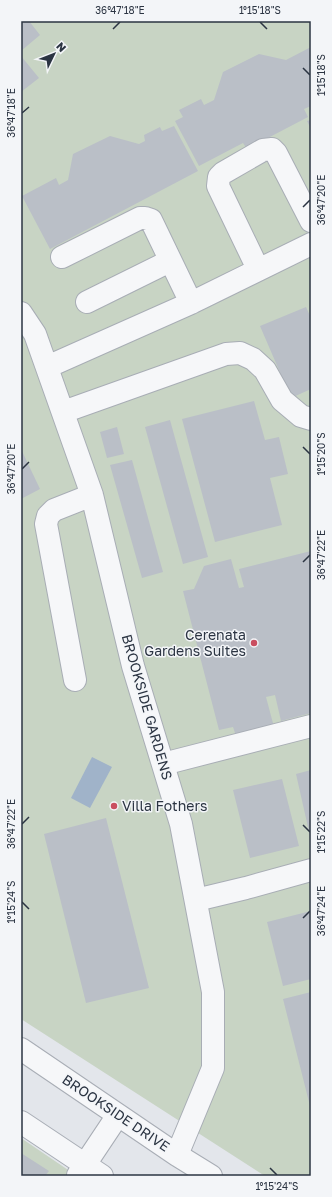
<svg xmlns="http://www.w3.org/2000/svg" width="332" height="1197" font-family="'Golos Text',sans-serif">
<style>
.green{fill:#c8d4c4}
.water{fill:#a0b3c9}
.building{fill:#babfc7}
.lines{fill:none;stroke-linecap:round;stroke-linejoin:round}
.minor-casing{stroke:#a8adb5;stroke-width:24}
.minor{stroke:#f6f7f9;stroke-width:22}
.ticks{fill:none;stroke:#2b3442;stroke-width:1.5}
.poi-dot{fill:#ca4e60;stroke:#f3f5f8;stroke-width:1.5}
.labels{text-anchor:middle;stroke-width:3;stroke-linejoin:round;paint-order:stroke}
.poi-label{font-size:14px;fill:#2b3442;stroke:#f3f5f8;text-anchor:end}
.street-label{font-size:14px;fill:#2b3442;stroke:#f3f5f8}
.neatline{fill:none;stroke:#2b3442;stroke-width:1.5}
.ticks-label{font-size:10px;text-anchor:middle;fill:#2b3442}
</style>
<rect width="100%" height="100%" fill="#e3e6eb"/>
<!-- green -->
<path class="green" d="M21 21H311V1176H265L21 1019Z
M21 1138 77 1176H21Z"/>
<!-- water -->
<path class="water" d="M92 757 112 767 90 808 71 798Z"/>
<!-- building -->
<path class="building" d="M25 21H29L40 35 21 51V24Z
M311 47V106L304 109 308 117 247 149 243 143 199 166 175 121 183 117 179 110 201 99 204 105 214 100 223 72 259 54 286 60Z
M21 56 39 78 21 92Z
M311 120V129L307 121Z
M174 126 198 171 50 249 22 196 56 178 59 185 68 180 73 154 110 136 139 144 145 141 144 135 160 127 162 131Z
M306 307 311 318V389L291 398 260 326Z
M254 401 265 440 279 437 288 474 270 478 282 525 215 542 182 419Z
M170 420 208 557 183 564 145 427Z
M117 427 124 454 107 458 100 432Z
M21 449 40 489 21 499Z
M132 460 163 572 142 578 110 465Z
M311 551V713L281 721 275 695 266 697 274 727 236 736 233 727 219 730 183 591 194 589 204 566 231 559 239 588 244 587 239 569Z
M311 770V836H310L296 774Z
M282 779 299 846 250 858 233 790Z
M106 818 149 988 86 1003 44 834Z
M311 911V979L283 986 267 922Z
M311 992V1106H310L283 999Z
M21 1153 49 1171 45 1176H21Z"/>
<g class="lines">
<defs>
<path id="minor" d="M62 257 140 218H145L151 220 191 303
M258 269 218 186 219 177 223 173 263 150 272 149 276 153 311 221
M87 302 170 261
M21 313 35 334 92 495 133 666 181 824 213 992V1068L177 1155
M47 367 191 303 311 244
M63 412 226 354 240 353 253 359 265 370 282 400 301 416 311 419
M75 680 46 524 48 516 54 510 92 495
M163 764 311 726
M196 900 246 888 311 870
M21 1049 177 1155 211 1176
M21 1122 102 1176
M78 1175 118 1115"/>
</defs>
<!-- minor casing -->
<use href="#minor" class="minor-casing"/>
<!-- minor -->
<use href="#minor" class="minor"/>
</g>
<!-- ticks -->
<path class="ticks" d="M260 22 267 29M113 29 120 22M303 68 310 75M22 113 29 107M303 207 310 200M303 447 310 454M22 469 29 462M303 562 310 555M22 824 29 817M303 825 310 832M22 902 29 909M303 918 310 911M270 1168 277 1175"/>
<!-- markers -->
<g class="poi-dot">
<circle cx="254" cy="643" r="4"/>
<circle cx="114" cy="806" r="4"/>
</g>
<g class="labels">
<!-- poi labels -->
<g class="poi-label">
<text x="246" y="640">Cerenata<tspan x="246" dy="16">Gardens Suites</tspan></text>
<text x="122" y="811" text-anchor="start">Villa Fothers</text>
</g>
<!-- street labels -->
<g class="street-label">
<text transform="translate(147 707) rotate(74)" y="5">BROOKSIDE GARDENS</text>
<text transform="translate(116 1113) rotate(34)" y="5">BROOKSIDE DRIVE</text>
</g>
</g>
<!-- border -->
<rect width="332" height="1197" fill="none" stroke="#f3f5f8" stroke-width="44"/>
<!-- north arrow -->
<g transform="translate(54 54) rotate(47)" stroke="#f3f5f8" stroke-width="3" paint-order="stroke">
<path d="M0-3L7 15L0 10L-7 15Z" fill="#2b3442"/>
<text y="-6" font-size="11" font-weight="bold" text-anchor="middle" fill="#2b3442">N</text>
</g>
<rect x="22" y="22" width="288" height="1153" class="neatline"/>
<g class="ticks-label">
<text x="120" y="14">36°47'18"E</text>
<text x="260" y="14">1°15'18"S</text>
<text transform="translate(321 75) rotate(-90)" y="4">1°15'18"S</text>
<text transform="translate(11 113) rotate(-90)" y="4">36°47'18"E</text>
<text transform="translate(321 200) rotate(-90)" y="4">36°47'20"E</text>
<text transform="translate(321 454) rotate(-90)" y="4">1°15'20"S</text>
<text transform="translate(11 469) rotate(-90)" y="4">36°47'20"E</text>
<text transform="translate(321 555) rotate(-90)" y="4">36°47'22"E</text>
<text transform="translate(11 824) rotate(-90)" y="4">36°47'22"E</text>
<text transform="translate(321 832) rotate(-90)" y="4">1°15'22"S</text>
<text transform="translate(11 902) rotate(-90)" y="4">1°15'24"S</text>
<text transform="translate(321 911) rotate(-90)" y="4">36°47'24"E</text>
<text x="277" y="1190">1°15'24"S</text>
</g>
</svg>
